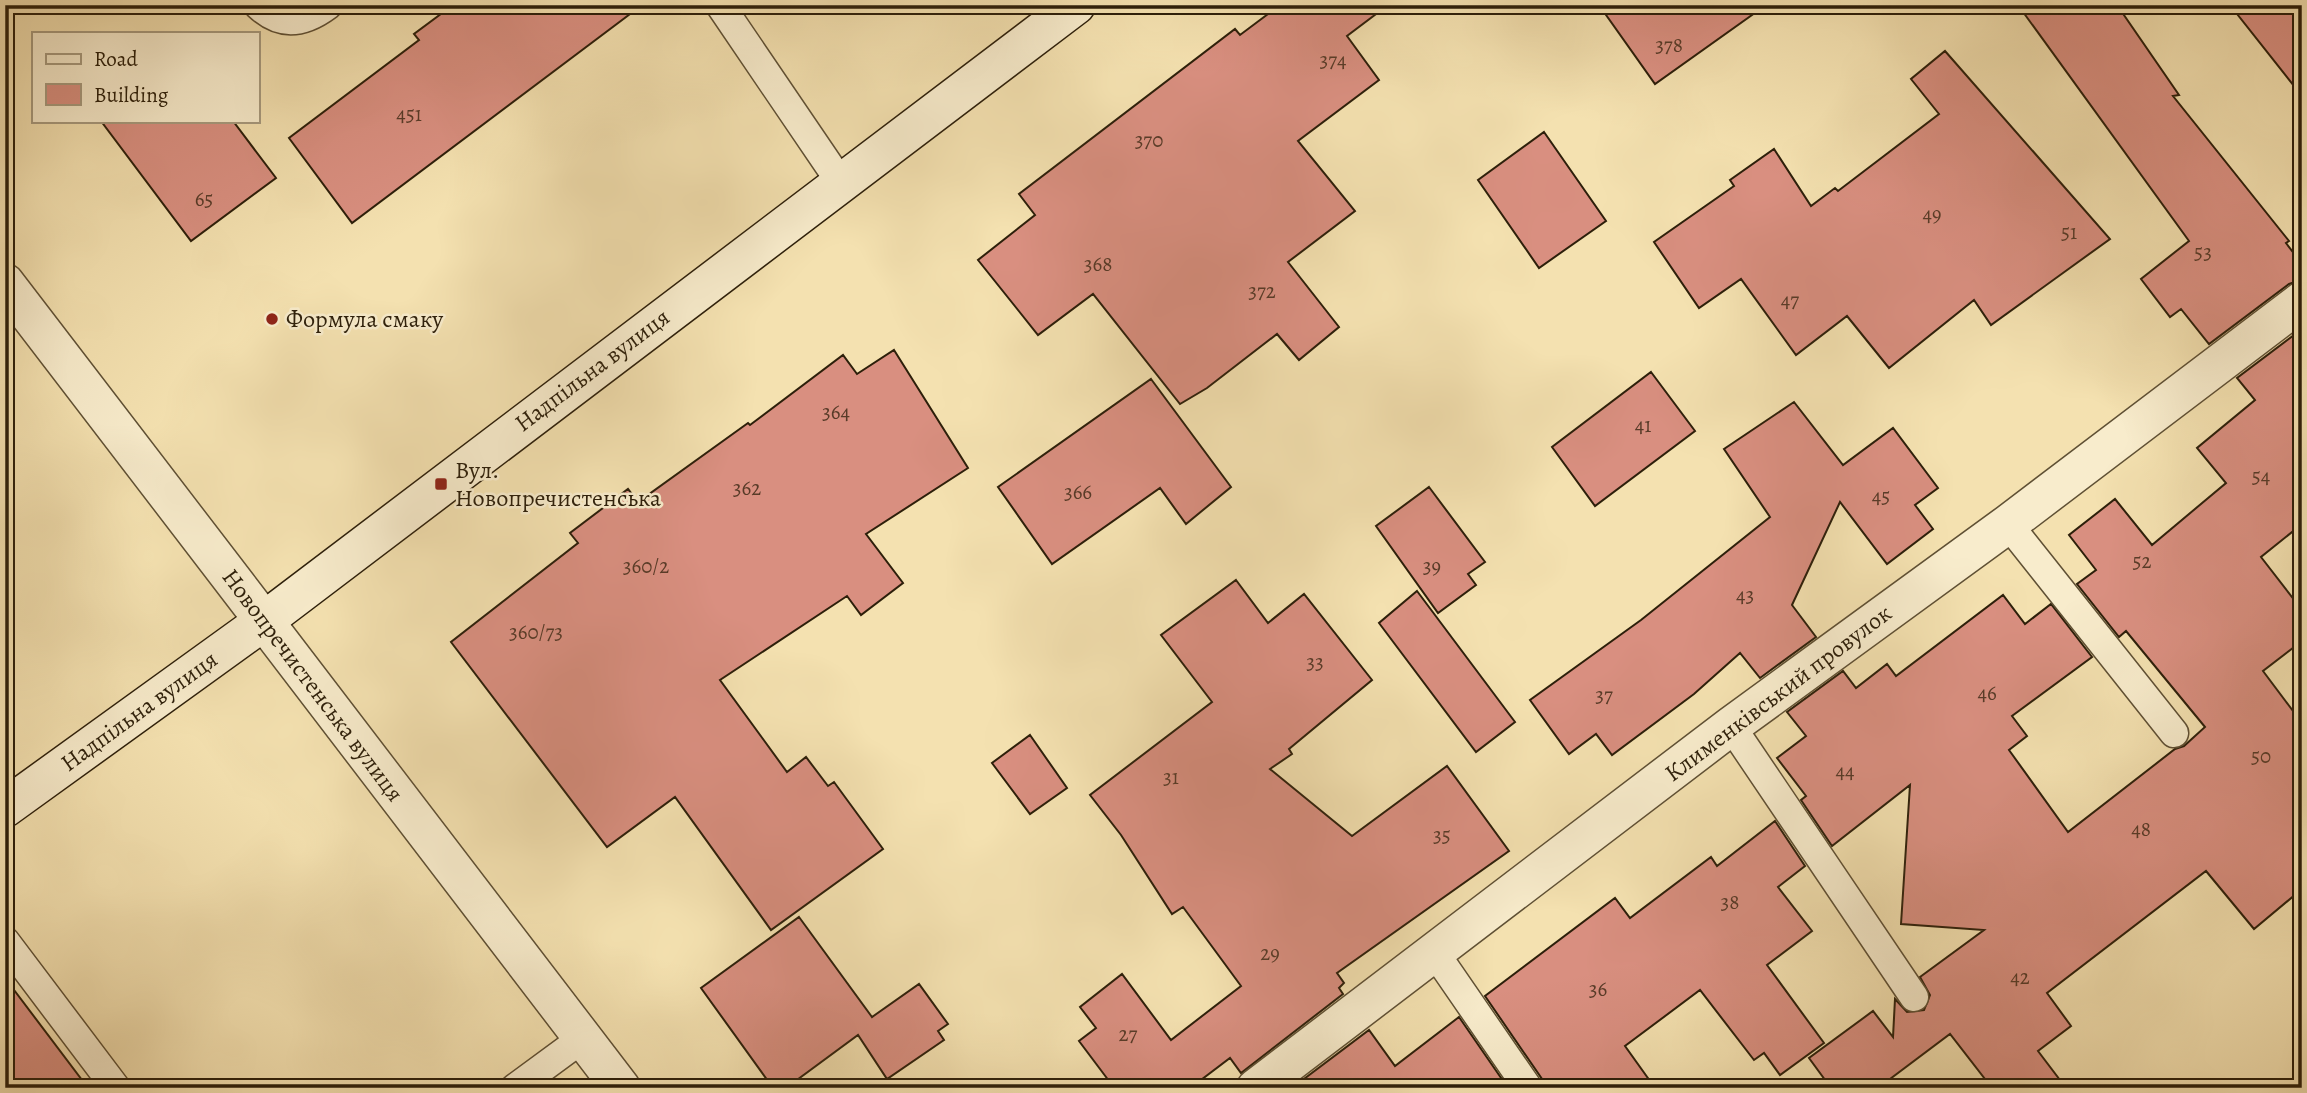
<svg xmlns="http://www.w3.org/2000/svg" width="2307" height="1093" font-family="Alegreya,serif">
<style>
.building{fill:#d98f80;stroke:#2d1f0a;stroke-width:2}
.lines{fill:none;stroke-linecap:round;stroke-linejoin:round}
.service-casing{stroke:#5f5034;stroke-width:31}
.minor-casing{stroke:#5f5034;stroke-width:41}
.tertiary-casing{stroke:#5f5034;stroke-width:41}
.secondary-casing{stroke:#2d1f0a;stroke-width:41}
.service{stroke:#f8eccc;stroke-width:28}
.minor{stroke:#f8eccc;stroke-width:38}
.tertiary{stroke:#f8eccc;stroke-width:38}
.secondary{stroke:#f8eccc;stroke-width:38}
.poi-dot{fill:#8f2418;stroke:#f8eccc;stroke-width:2.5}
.labels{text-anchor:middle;stroke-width:5;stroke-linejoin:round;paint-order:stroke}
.number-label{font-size:21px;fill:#583b28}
.poi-label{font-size:24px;fill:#2d1f0a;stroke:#f8eccc;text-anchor:start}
.street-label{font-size:24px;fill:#2d1f0a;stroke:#f8eccc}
</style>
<rect width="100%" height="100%" fill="#f4e1b0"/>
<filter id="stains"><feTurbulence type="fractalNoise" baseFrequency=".00286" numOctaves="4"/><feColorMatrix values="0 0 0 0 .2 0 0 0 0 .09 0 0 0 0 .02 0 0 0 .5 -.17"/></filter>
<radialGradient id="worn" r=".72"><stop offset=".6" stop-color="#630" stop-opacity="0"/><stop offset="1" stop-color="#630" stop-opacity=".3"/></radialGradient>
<!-- building -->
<path class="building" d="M453 5H642L352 223 289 138 419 40 414 34Z
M1280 5H1388L1347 36 1379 80 1298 141 1355 211 1288 262 1339 327 1299 360 1277 334 1207 388 1180 404 1093 294 1038 335 978 260 1035 215 1019 194 1235 29 1240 35Z
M1599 5H1766L1655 84Z
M2018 5H2117L2179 95 2173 96 2289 241 2286 243 2302 264V280L2289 284 2209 344 2181 309 2170 317 2141 279 2189 241Z
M2230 5H2302V96Z
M1945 51 2110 239 1991 325 1974 300 1889 368 1847 316 1796 355 1741 279 1699 308 1654 242 1734 186 1730 180 1774 149 1811 206 1835 188 1838 191 1939 114 1911 79Z
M101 121H233L276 178 191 241Z
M1544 132 1606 221 1539 268 1478 180Z
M2302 329V524L2261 557 2302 610V641L2263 671 2302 723V889L2254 929 2206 871 2047 993 2071 1026 2038 1051 2066 1088H1992L1950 1034 1878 1088H1831L1809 1058 1873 1011 1893 1037 1895 999 1907 1012 1924 1010 1930 995 1920 977 1984 930 1901 924 1910 785 1832 846 1801 800 1806 796 1777 758 1806 736 1787 712 1843 671 1856 688 1887 664 1896 676 2003 595 2025 624 2051 604 2092 657 2012 716 2027 736 2009 750 2068 832 2175 749 2184 746 2205 727 2126 631 2119 637 2077 584 2096 570 2069 535 2115 499 2152 545 2226 483 2197 448 2255 400 2237 378Z
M894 350 968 468 866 534 903 583 861 615 847 596 720 680 787 772 806 757 828 786 834 782 883 849 771 930 675 797 607 847 451 642 578 543 570 533 628 489 638 502 748 423 750 425 843 355 857 374Z
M1651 372 1695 431 1595 506 1552 447Z
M1151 379 1231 487 1186 524 1160 488 1052 564 998 487Z
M1794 402 1843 465 1893 428 1938 488 1915 505 1933 529 1887 564 1840 502 1792 605 1816 637 1760 678 1740 653 1694 694 1612 755 1596 734 1569 754 1530 700 1641 620 1770 517 1724 449Z
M1429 487 1485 562 1468 574 1476 585 1438 613 1376 526Z
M1236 580 1268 623 1304 594 1372 680 1289 749 1292 754 1270 769 1352 836 1447 766 1509 851 1337 973 1344 983 1339 988 1343 994 1241 1073 1230 1058 1201 1080 1207 1088H1108L1112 1085 1079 1041 1096 1028 1080 1007 1122 974 1171 1040 1241 986 1183 907 1172 914 1121 835 1090 795 1212 702 1161 635Z
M1417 591 1515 722 1476 752 1379 623Z
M1030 735 1067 788 1030 814 992 763Z
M1775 821 1805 866 1778 887 1812 931 1767 965 1824 1043 1780 1075 1764 1053 1754 1060 1700 990 1625 1046 1655 1088H1544L1542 1079 1485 996 1615 898 1630 918 1711 857 1717 866Z
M799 917 872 1017 919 984 948 1024 938 1031 944 1040 887 1079 858 1035 786 1088H773L701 988Z
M5 978 88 1088H5Z
M1459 1017 1508 1088H1292L1369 1030 1395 1066Z"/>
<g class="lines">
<defs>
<path id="service" d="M258 5C281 27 304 23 328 5
M720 5 841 183
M2008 524 2174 733
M1731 726 1914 997
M5 941 116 1088
M1435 953 1528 1088
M515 1088 583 1038"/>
<path id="minor" d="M264 621 621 1088
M1256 1088 1731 726 2008 524 2302 301"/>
<path id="tertiary" d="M5 283 264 621"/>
<path id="secondary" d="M5 808 264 621 1076 5"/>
</defs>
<!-- service casing -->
<use href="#service" class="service-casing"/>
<!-- minor casing -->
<use href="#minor" class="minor-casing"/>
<!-- tertiary casing -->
<use href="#tertiary" class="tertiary-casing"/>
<!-- secondary casing -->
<use href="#secondary" class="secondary-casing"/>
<!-- service -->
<use href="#service" class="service"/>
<!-- minor -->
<use href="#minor" class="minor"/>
<!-- tertiary -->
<use href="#tertiary" class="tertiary"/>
<!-- secondary -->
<use href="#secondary" class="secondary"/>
</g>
<!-- markers -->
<g class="poi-dot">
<circle cx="272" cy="319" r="7"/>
<rect x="434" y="477" width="14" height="14" rx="3.5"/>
</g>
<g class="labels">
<!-- number labels -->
<g class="number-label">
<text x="1669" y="52">378</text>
<text x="1333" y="67">374</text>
<text x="409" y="121">451</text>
<text x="1149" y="147">370</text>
<text x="204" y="206">65</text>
<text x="1932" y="221">49</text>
<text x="2069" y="239">51</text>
<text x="2203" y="259">53</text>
<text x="1098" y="271">368</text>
<text x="1262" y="298">372</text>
<text x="1790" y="307">47</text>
<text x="836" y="419">364</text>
<text x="1643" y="432">41</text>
<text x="2261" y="483">54</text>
<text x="747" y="495">362</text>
<text x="1078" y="499">366</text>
<text x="1881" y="503">45</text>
<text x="2142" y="568">52</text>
<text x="646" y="573">360/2</text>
<text x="1432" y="573">39</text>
<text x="1745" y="602">43</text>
<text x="536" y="639">360/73</text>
<text x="1315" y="669">33</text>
<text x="1987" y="700">46</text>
<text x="1604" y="702">37</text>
<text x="2261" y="763">50</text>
<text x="1845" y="778">44</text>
<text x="1171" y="784">31</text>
<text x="2141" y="836">48</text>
<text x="1442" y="842">35</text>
<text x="1730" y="909">38</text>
<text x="1270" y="960">29</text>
<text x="2020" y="984">42</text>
<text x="1598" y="996">36</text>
<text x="1128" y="1041">27</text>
</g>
<!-- poi labels -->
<g class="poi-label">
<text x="286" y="327">Формула смаку</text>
<text x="455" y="478">Вул.<tspan x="455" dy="28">Новопречистенська</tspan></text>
</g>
<!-- street labels -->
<g class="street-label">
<text transform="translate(592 370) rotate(-37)" y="8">Надпільна вулиця</text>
<text transform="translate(313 685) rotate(53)" y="8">Новопречистенська вулиця</text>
<text transform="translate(1778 693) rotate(-37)" y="8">Клименківський провулок</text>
<text transform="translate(139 711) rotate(-36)" y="8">Надпільна вулиця</text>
</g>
</g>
<!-- margin -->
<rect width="2307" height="1093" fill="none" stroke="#f4e1b0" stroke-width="28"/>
<rect x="7" y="7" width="2293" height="1079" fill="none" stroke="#2d1f0a" stroke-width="3.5"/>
<rect x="14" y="14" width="2279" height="1065" fill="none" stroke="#2d1f0a" stroke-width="2"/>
<!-- legend -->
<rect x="32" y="32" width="228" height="91" fill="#f8eccc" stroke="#a79a7e" stroke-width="2"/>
<rect x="46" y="54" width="35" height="10" fill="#f8eccc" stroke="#a79a7e" stroke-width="2"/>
<text x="94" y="66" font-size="21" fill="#2d1f0a">Road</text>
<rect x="46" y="84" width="35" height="21" fill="#d98f80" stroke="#a79a7e" stroke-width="2"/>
<text x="94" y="102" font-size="21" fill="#2d1f0a">Building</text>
<rect width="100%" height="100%" filter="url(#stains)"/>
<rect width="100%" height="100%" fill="url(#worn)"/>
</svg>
